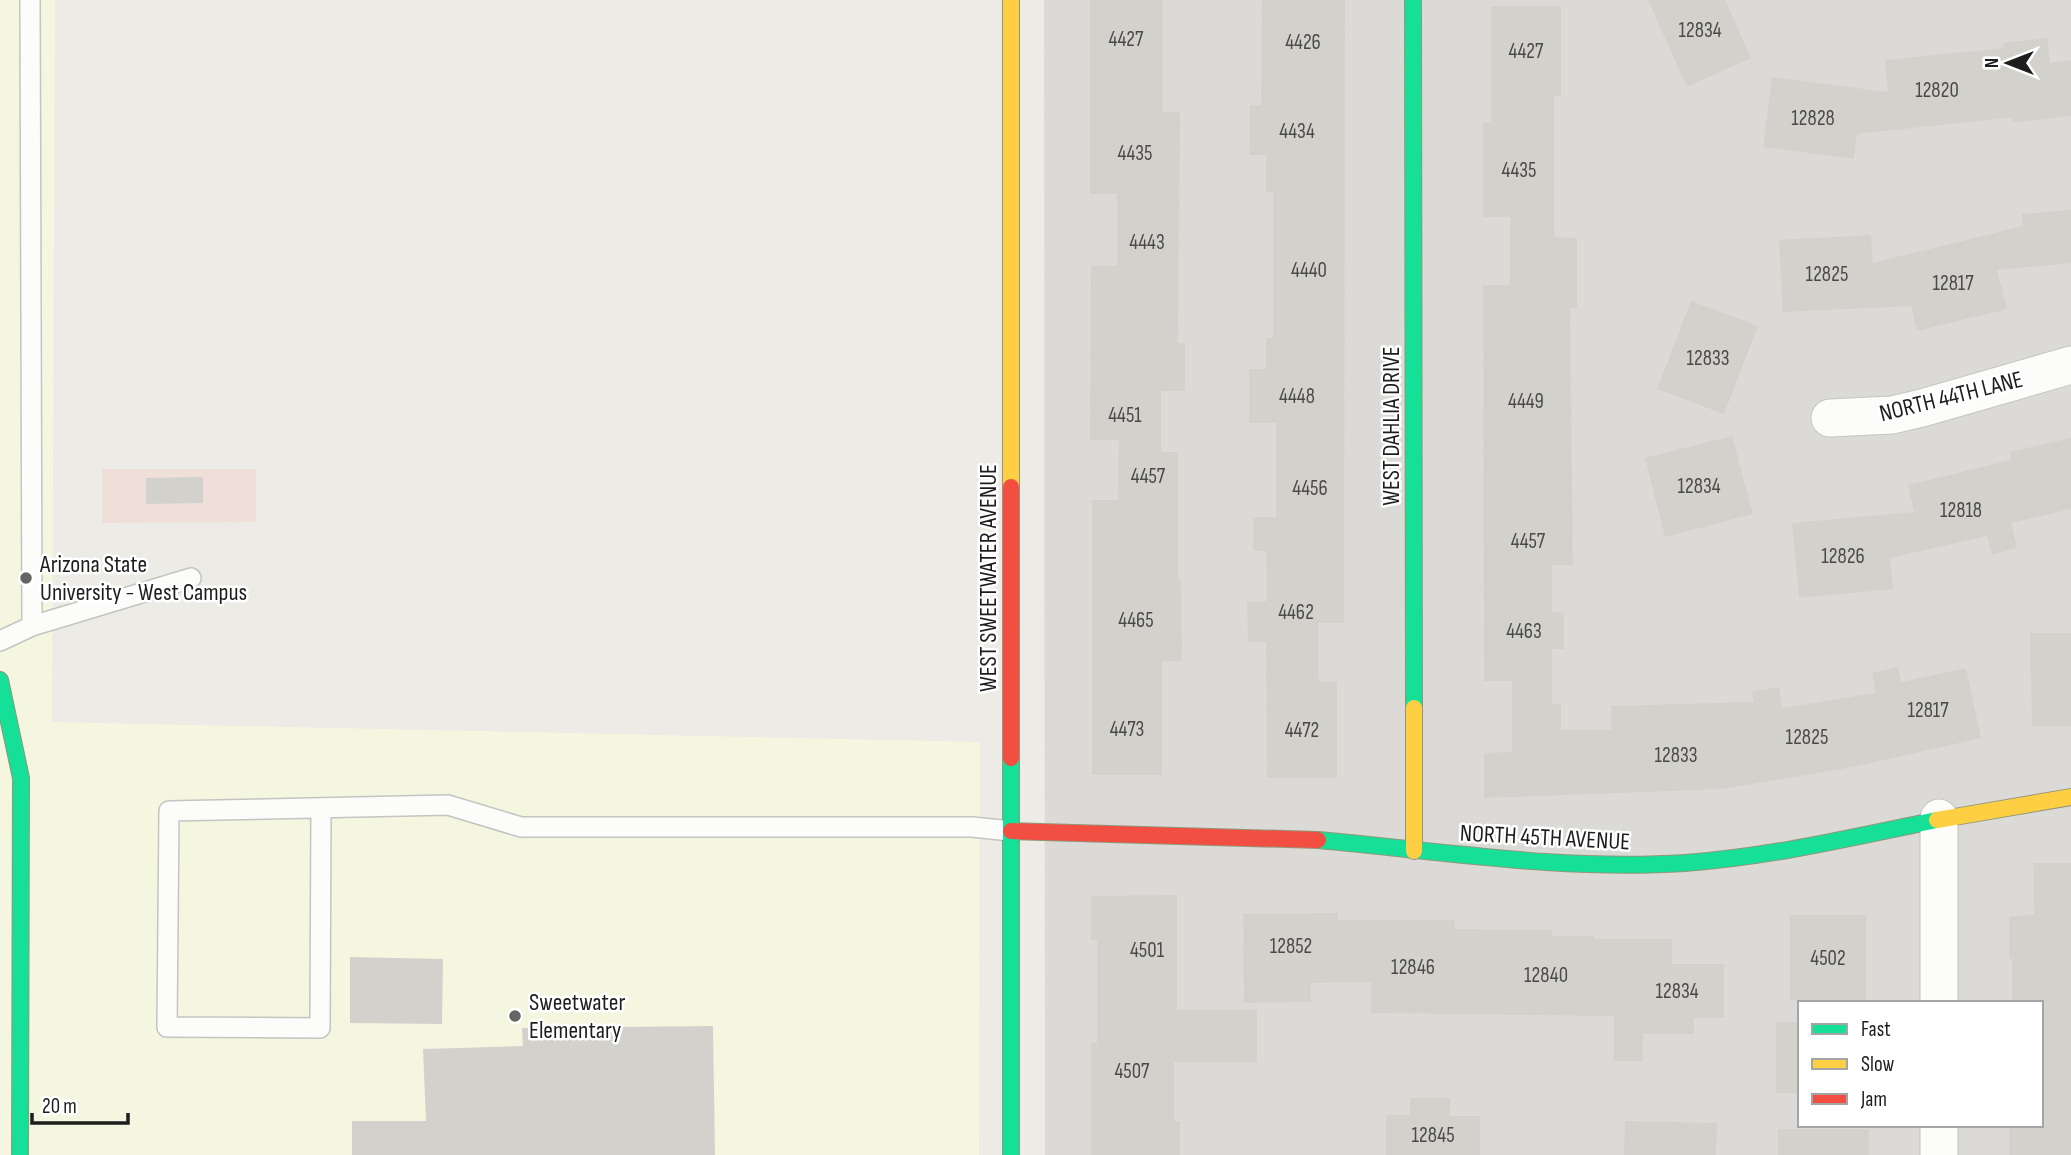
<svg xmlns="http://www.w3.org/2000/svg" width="2071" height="1155" font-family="'Sofia Sans Condensed',sans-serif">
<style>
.residential{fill:#dbdad7;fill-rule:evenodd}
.commercial{fill:#efdfd9}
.education{fill:#f5f6e0}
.building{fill:#d3d1cc}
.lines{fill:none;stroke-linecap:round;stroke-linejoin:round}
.lane-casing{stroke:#c4c4c1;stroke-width:22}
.street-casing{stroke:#c4c4c1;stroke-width:39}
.fast-casing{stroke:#92977c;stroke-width:18}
.slow-casing{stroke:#92977c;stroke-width:18}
.jam-casing{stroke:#92977c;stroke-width:18}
.lane{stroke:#fcfcfb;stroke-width:19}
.street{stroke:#fcfcfb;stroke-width:37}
.fast{stroke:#16e098;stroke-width:16}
.slow{stroke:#ffcf43;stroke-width:16}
.jam{stroke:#f24e42;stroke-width:16}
.poi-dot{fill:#656563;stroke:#fff;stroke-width:2.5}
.labels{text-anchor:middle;stroke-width:5;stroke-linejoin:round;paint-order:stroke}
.number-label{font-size:21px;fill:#4a4a49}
.street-label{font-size:24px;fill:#1d1d1d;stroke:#fff}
.poi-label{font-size:24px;fill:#1d1d1d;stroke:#fff;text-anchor:start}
</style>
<rect width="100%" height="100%" fill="#ecebe5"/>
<!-- residential -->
<path class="residential" d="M1044 0H2071V1155H1045ZM1800 1003H2041V1125H1800Z"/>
<!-- commercial -->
<path class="commercial" d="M102 469H256V522L102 523Z"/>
<!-- education -->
<path class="education" d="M0 0H55L52 722 980 742 979 1155H0Z"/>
<!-- building -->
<path class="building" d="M1090 0H1163V112H1180L1178 343H1185V391H1161V452H1178V579H1181L1182 661H1162V775H1092V500H1118L1119 440H1090L1091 266H1117V194H1090Z
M1262 0H1345L1344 623H1318L1319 682H1337V778H1267L1266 642H1248L1247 602 1267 601 1266 551H1253V517H1276V423H1249V369H1266V338H1273V192H1266V155H1249L1250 105H1261Z
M1648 0H1725L1751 58 1687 87Z
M1491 6H1561V96H1554V237L1577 238V308H1570L1573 565H1552V612L1564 613V649H1552V704H1561V730H1611V706L1754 702 1752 691 1779 687 1782 708 1876 693 1872 673 1898 667 1901 682 1966 668 1981 738 1858 766 1723 789 1484 798V753L1512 752V681H1484L1483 285H1510V217H1483V123H1491Z
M2047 38 2050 63 2071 60V116L2012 123V117L1857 134 1854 159 1763 147 1772 77 1888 92 1885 60 2004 48 2003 43Z
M2071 210V263L1997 270 2007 309 1917 331 1911 306 1783 312 1779 240 1871 235 1873 263 2023 226 2022 214Z
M1691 301 1758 326 1724 414 1657 389Z
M1732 436 1753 514 1665 537 1645 458Z
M2071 438V509L2011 523 2017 548 1992 555 1987 536 1890 558 1893 589 1799 598 1792 523 1914 512 1908 485 2011 460 2009 452Z
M203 477V503L146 504V478Z
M2030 633H2071V726H2032Z
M2033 863H2071V1155H2009V1125H2041V1003H2012V959H2009V917L2034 914Z
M1177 895V1010H1257V1062H1174V1121H1180V1155H1091V1043H1097V940H1091V896Z
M1338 913V920H1455V929L1552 930V936H1594V939H1672V964H1724V1017L1694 1018V1034H1643V1061H1614V1016L1371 1013V982L1311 983V1002L1244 1003 1243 914Z
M1790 915H1866V1000H1790Z
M350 957 443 959 442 1024 350 1023Z
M1776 1022H1800V1093H1776Z
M713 1026 715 1155H352V1121H426L423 1049 523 1046 522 1028Z
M1410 1098H1450V1116H1480V1155H1386V1115H1410Z
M1625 1121 1717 1123 1716 1155H1624Z
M1778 1129H1869V1155H1778Z"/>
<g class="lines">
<defs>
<path id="lane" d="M32 626 191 578
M0 641 32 626 30 0
M321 808 320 1028 167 1027 169 811 448 805 521 827H972L1011 831"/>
<path id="street" d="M1830 418 1892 415 1922 408 2071 365
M1939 818V1003
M1939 1125V1155"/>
<path id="fast" d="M1413 0 1414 708
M0 680 21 778 20 1155
M1011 758V1155
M1318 840C1440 851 1562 871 1685 863 1770 857 1853 837 1937 820"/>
<path id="slow" d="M1011 0V487
M1414 708V851
M1937 820 2071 797"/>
<path id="jam" d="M1011 487V758
M1011 831 1318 840"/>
</defs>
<!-- lane casing -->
<use href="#lane" class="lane-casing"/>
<!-- street casing -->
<use href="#street" class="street-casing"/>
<!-- fast casing -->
<use href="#fast" class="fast-casing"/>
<!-- slow casing -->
<use href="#slow" class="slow-casing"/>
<!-- jam casing -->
<use href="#jam" class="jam-casing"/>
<!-- lane -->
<use href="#lane" class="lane"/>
<!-- street -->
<use href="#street" class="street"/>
<!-- fast -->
<use href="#fast" class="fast"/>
<!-- slow -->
<use href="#slow" class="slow"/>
<!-- jam -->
<use href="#jam" class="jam"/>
</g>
<!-- markers -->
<g class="poi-dot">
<circle cx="26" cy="578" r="7"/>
<circle cx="515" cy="1016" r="7"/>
</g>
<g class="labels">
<!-- number labels -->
<g class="number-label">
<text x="1700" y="37">12834</text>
<text x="1126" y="46">4427</text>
<text x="1303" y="49">4426</text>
<text x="1526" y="58">4427</text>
<text x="1937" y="97">12820</text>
<text x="1813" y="125">12828</text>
<text x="1297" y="138">4434</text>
<text x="1135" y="160">4435</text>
<text x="1519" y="177">4435</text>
<text x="1147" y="249">4443</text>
<text x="1309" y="277">4440</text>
<text x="1827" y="281">12825</text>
<text x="1953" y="290">12817</text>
<text x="1708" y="365">12833</text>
<text x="1297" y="403">4448</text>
<text x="1526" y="408">4449</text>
<text x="1125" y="422">4451</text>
<text x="1148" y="483">4457</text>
<text x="1699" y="493">12834</text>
<text x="1310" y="495">4456</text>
<text x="1961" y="517">12818</text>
<text x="1528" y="548">4457</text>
<text x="1843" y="563">12826</text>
<text x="1296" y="619">4462</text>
<text x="1136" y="627">4465</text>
<text x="1524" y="638">4463</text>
<text x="1928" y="717">12817</text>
<text x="1127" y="736">4473</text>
<text x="1302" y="737">4472</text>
<text x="1807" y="744">12825</text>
<text x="1676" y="762">12833</text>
<text x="1291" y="953">12852</text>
<text x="1147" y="957">4501</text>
<text x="1828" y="965">4502</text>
<text x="1413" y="974">12846</text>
<text x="1546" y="982">12840</text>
<text x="1677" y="998">12834</text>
<text x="1132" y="1078">4507</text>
<text x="1433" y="1142">12845</text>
</g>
<!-- street labels -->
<g class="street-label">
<text transform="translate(1951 396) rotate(-14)" y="8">NORTH 44TH LANE</text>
<text transform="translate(1391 426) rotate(-90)" y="8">WEST DAHLIA DRIVE</text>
<text transform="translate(988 578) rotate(-90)" y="8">WEST SWEETWATER AVENUE</text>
<text transform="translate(1545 837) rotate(3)" y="8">NORTH 45TH AVENUE</text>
</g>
<!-- poi labels -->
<g class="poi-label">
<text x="40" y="572">Arizona State<tspan x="40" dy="28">University - West Campus</tspan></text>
<text x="529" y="1010">Sweetwater<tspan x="529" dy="28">Elementary</tspan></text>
</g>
</g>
<!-- legend -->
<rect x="1798" y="1001" width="245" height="126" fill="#ffffff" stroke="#a5a5a5" stroke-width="2"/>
<rect x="1812" y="1024" width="35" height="10" fill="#16e098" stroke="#a5a5a5" stroke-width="2"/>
<text x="1861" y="1036" font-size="21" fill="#1d1d1d">Fast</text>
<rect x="1812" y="1059" width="35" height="10" fill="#ffcf43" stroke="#a5a5a5" stroke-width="2"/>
<text x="1861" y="1071" font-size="21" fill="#1d1d1d">Slow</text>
<rect x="1812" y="1094" width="35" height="10" fill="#f24e42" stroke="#a5a5a5" stroke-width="2"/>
<text x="1861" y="1106" font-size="21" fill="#1d1d1d">Jam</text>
<!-- north arrow -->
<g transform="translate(2008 63) rotate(270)" stroke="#ffffff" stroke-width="5" paint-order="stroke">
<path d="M0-5L12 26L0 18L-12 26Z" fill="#1d1d1d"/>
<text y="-10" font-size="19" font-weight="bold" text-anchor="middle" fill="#1d1d1d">N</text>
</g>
<!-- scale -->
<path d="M32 1113v10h96v-10" fill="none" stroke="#1d1d1d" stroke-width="3.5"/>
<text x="42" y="1113" font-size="21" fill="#1d1d1d" stroke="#ffffff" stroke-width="5" paint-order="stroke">20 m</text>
</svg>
